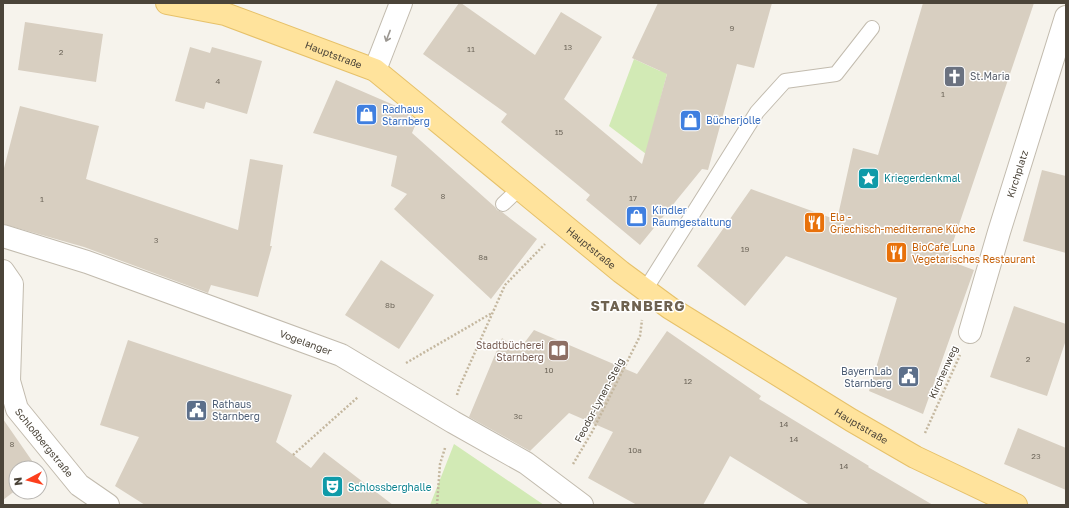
<svg xmlns="http://www.w3.org/2000/svg" width="1069" height="508" font-family="'Golos Text',sans-serif">
<style>
.green{fill:#d2eab5}
.building{fill:#d8cfc1}
.lines{fill:none;stroke-linecap:round;stroke-linejoin:round}
.lane-casing{stroke:#c2bbae;stroke-width:16}
.street-casing{stroke:#c2bbae;stroke-width:24}
.primary-casing{stroke:#e6c16a;stroke-width:24}
.path{stroke:#c4b79f;stroke-width:2.5;stroke-dasharray:2 2;stroke-linecap:butt}
.lane{stroke:#fff;stroke-width:14}
.street{stroke:#fff;stroke-width:22}
.primary{stroke:#ffe39c;stroke-width:22}
.oneway{stroke:#9c9892}
.labels{text-anchor:middle;stroke-width:3;stroke-linejoin:round;paint-order:stroke}
.number-label{font-size:8px;fill:#6e675b}
.street-label{font-size:10px;fill:#4b4439;stroke:#fff}
.worship-label{font-size:10px;fill:#5b616d;stroke:#fff;text-anchor:start}
.shop-label{font-size:10px;fill:#366cbe;stroke:#fff;text-anchor:start}
.culture-label{font-size:10px;fill:#0d838f;stroke:#fff;text-anchor:start}
.food-label{font-size:10px;fill:#c56008;stroke:#fff;text-anchor:start}
.education-label{font-size:10px;fill:#785e54;stroke:#fff;text-anchor:end}
.service-label{font-size:10px;fill:#4e5e75;stroke:#fff;text-anchor:end}
.district-label{font-size:14px;font-weight:bold;letter-spacing:1px;fill:#6e6250;stroke:#fff}
</style>
<rect width="100%" height="100%" fill="#f6f3ec"/>
<!-- green -->
<path class="green" d="M634 59 660 71 668 70 646 154 609 126Z
M454 444 544 505H430Z"/>
<!-- building -->
<path class="building" d="M459 3H461L535 55 561 12 602 37 564 99 642 164 667 74 632 58 658 3H772L754 68 737 64 708 170 702 169 640 245 586 200 590 195 501 122 507 114 423 54Z
M923 3H1034L947 260 974 270 923 414 869 391 897 298 786 256 745 306 697 266 751 189 837 220 853 148 878 155Z
M25 22 103 34 96 82 18 70Z
M190 47 210 53 212 47 262 61 247 114 206 102 204 109 175 101Z
M336 80 403 109 417 121 412 133 495 207 497 210 502 212 537 239 491 299 394 209 407 194 391 186 397 156 313 133Z
M20 106 99 126 86 179 238 230 250 159 283 165 270 246H272L258 297 211 285 208 293 84 247 3 224V172Z
M1042 170 1066 176V253L1023 241Z
M381 260 434 295 399 349 345 315Z
M1014 306 1066 324V340L1047 396 990 377Z
M534 330 637 374 667 331 761 396 759 399 869 466 868 467 933 505H810L730 456 703 505H637L588 478 613 432 569 413 530 451 469 417 502 338 519 350Z
M128 340 292 395 276 442 311 468 324 452 393 505H145L115 486 139 437 100 425Z
M3 419 37 468H16V490L3 500Z
M1018 428 1066 448V490L1004 464Z"/>
<g class="lines">
<defs>
<path id="lane" d="M503 204 519 189
M645 290 757 112 785 81 836 74 872 28"/>
<g id="street">
<path d="M375 70 401 3"/>
<path id="s1" d="M3 236 87 262 341 355 453 422 526 463 582 505"/>
<path id="s2" d="M3 271 12 284 9 381 17 409 79 485 108 505"/>
<path id="s3" d="M970 332 999 232 1066 17"/>
</g>
<g id="primary">
<path id="s4" d="M167 3 225 14 375 70 621 272 670 308 851 420 915 457 1016 505"/>
</g>
</defs>
<!-- lane casing -->
<use href="#lane" class="lane-casing"/>
<!-- street casing -->
<use href="#street" class="street-casing"/>
<!-- primary casing -->
<use href="#primary" class="primary-casing"/>
<!-- path -->
<path class="path" d="M406 363 492 313
M457 395 459 388 505 285 545 244
M925 433 960 355
M293 455 358 397
M573 464 592 432 640 336 642 320
M437 505 440 464 445 448"/>
<!-- lane -->
<use href="#lane" class="lane"/>
<!-- street -->
<use href="#street" class="street"/>
<!-- primary -->
<use href="#primary" class="primary"/>
</g>
<!-- one-way arrows -->
<defs><path id="oneway-shaft" d="M-6 0H5M1.5-3L5.5 0L1.5 3" fill="none" stroke-width="1.6" stroke-linecap="round" stroke-linejoin="round"/></defs>
<use class="oneway" href="#oneway-shaft" transform="translate(388 36) rotate(111)"/>
<!-- icons -->
<defs>
<symbol id="church-square" viewBox="-11 -11 22 22"><rect x="-9" y="-9" width="18" height="18" rx="4" fill="#6b7280" stroke="#fff"/><path d="M-1.2-6h2.4v3.5h3.3v2.4h-3.3V6h-2.4V-.1h-3.3v-2.4h3.3Z" fill="#fff"/></symbol>
<symbol id="shop-square" viewBox="-11 -11 22 22"><rect x="-9" y="-9" width="18" height="18" rx="4" fill="#3f7fe0" stroke="#fff"/><path d="M-5-2.5h2.3a2.7 3.5 0 0 1 5.4 0H5L5.5 6h-11ZM-1.5-2.5h3a1.5 2.3 0 0 0-3 0Z" fill="#fff"/></symbol>
<symbol id="sight-square" viewBox="-11 -11 22 22"><rect x="-9" y="-9" width="18" height="18" rx="4" fill="#0f9aa8" stroke="#fff"/><path d="M0-6L1.8-2.2L6-1.7L2.9 1.2L3.7 5.4L0 3.3L-3.7 5.4L-2.9 1.2L-6-1.7L-1.8-2.2Z" fill="#fff"/></symbol>
<symbol id="restaurant-square" viewBox="-11 -11 22 22"><rect x="-9" y="-9" width="18" height="18" rx="4" fill="#e8710a" stroke="#fff"/><path d="M-5-6h1v4h1v-4h1v4h1v-4h1v5L-1.5 .5V6h-2V.5L-5-1ZM5-6V6H3V1.5H1.5Q1.5-4 5-6Z" fill="#fff"/></symbol>
<symbol id="library-square" viewBox="-11 -11 22 22"><rect x="-9" y="-9" width="18" height="18" rx="4" fill="#8d6e63" stroke="#fff"/><path d="M-6-4Q-3-5.5-.7-3.5V5Q-3 3-6 4ZM6-4Q3-5.5 .7-3.5V5Q3 3 6 4Z" fill="#fff"/></symbol>
<symbol id="civic-square" viewBox="-11 -11 22 22"><rect x="-9" y="-9" width="18" height="18" rx="4" fill="#5c6f8a" stroke="#fff"/><path d="M-.6-6.5H3V-4.5H.6V-3L4-1V1h2V6H-6V1h2V-1L-.6-3ZM-1.2 2.5V6h2.4V2.5Z" fill="#fff"/></symbol>
<symbol id="theatre-square" viewBox="-11 -11 22 22"><rect x="-9" y="-9" width="18" height="18" rx="4" fill="#0f9aa8" stroke="#fff"/><path d="M-5-5.5Q0-4 5-5.5V0Q5 5 0 6Q-5 5-5 0ZM-3.3-2.5H-1v1.5H-3.3ZM1-2.5H3.3v1.5H1ZM-2.8 1Q0 5.5 2.8 1Z" fill="#fff"/></symbol>
</defs>
<g fill-rule="evenodd">
<use href="#church-square" x="942" y="64" width="25" height="25"/>
<use href="#shop-square" x="354" y="102" width="25" height="25"/>
<use href="#shop-square" x="678" y="108" width="25" height="25"/>
<use href="#sight-square" x="856" y="166" width="25" height="25"/>
<use href="#shop-square" x="624" y="204" width="25" height="25"/>
<use href="#restaurant-square" x="802" y="210" width="25" height="25"/>
<use href="#restaurant-square" x="884" y="240" width="25" height="25"/>
<use href="#library-square" x="546" y="338" width="25" height="25"/>
<use href="#civic-square" x="896" y="364" width="25" height="25"/>
<use href="#civic-square" x="184" y="398" width="25" height="25"/>
<use href="#theatre-square" x="320" y="474" width="25" height="25"/>
</g>
<g class="labels">
<!-- number labels -->
<g class="number-label">
<text x="732" y="31">9</text>
<text x="568" y="50">13</text>
<text x="471" y="52">11</text>
<text x="61" y="55">2</text>
<text x="218" y="84">4</text>
<text x="943" y="97">1</text>
<text x="559" y="135">15</text>
<text x="443" y="199">8</text>
<text x="633" y="201">17</text>
<text x="42" y="202">1</text>
<text x="156" y="243">3</text>
<text x="745" y="252">19</text>
<text x="483" y="260">8a</text>
<text x="390" y="308">8b</text>
<text x="1028" y="362">2</text>
<text x="549" y="373">10</text>
<text x="688" y="384">12</text>
<text x="518" y="419">3c</text>
<text x="784" y="427">14</text>
<text x="794" y="442">14</text>
<text x="12" y="447">8</text>
<text x="635" y="453">10a</text>
<text x="1036" y="459">23</text>
<text x="844" y="469">14</text>
</g>
<!-- street labels -->
<g class="street-label">
<text dy="4" stroke="none"><textPath href="#s4" startOffset="175">Hauptstraße</textPath></text>
<text dy="4" stroke="none"><textPath href="#s3" startOffset="165">Kirchplatz</textPath></text>
<text dy="4" stroke="none"><textPath href="#s4" startOffset="499">Hauptstraße</textPath></text>
<text dy="4" stroke="none"><textPath href="#s1" startOffset="321">Vogelanger</textPath></text>
<text transform="translate(943 372) rotate(-66)" y="4">Kirchenweg</text>
<text transform="translate(599 400) rotate(-62)" y="4">Feodor-Lynen-Steig</text>
<text dy="4" stroke="none"><textPath href="#s4" startOffset="823">Hauptstraße</textPath></text>
<text dy="4" stroke="none"><textPath href="#s2" startOffset="185">Schloßbergstraße</textPath></text>
</g>
<!-- worship labels -->
<g class="worship-label">
<text x="970" y="80">St.Maria</text>
</g>
<!-- shop labels -->
<g class="shop-label">
<text x="382" y="113">Radhaus<tspan x="382" dy="12">Starnberg</tspan></text>
<text x="706" y="124">Bücherjolle</text>
<text x="652" y="214">Kindler<tspan x="652" dy="12">Raumgestaltung</tspan></text>
</g>
<!-- culture labels -->
<g class="culture-label">
<text x="884" y="182">Kriegerdenkmal</text>
<text x="348" y="491">Schlossberghalle</text>
</g>
<!-- food labels -->
<g class="food-label">
<text x="830" y="221">Ela -<tspan x="830" dy="12">Griechisch-mediterrane Küche</tspan></text>
<text x="912" y="251">BioCafe Luna<tspan x="912" dy="12">Vegetarisches Restaurant</tspan></text>
</g>
<!-- education labels -->
<g class="education-label">
<text x="544" y="349">Stadtbücherei<tspan x="544" dy="12">Starnberg</tspan></text>
</g>
<!-- service labels -->
<g class="service-label">
<text x="892" y="375">BayernLab<tspan x="892" dy="12">Starnberg</tspan></text>
<text x="212" y="408" text-anchor="start">Rathaus<tspan x="212" dy="12">Starnberg</tspan></text>
</g>
<!-- district labels -->
<g class="district-label">
<text x="638" y="311">STARNBERG</text>
</g>
</g>
<!-- border -->
<rect width="1069" height="508" fill="none" stroke="#4b4439" stroke-width="8"/>
<!-- north arrow -->
<g transform="translate(28 480) rotate(263)"><circle r="19" fill="#ffffff" stroke="#b7b4b0"/>
<path d="M0-3L7 15L0 10L-7 15Z" fill="#fc3f1d"/>
<text y="-6" font-size="11" font-weight="bold" text-anchor="middle" fill="#4b4439">N</text>
</g>
</svg>
